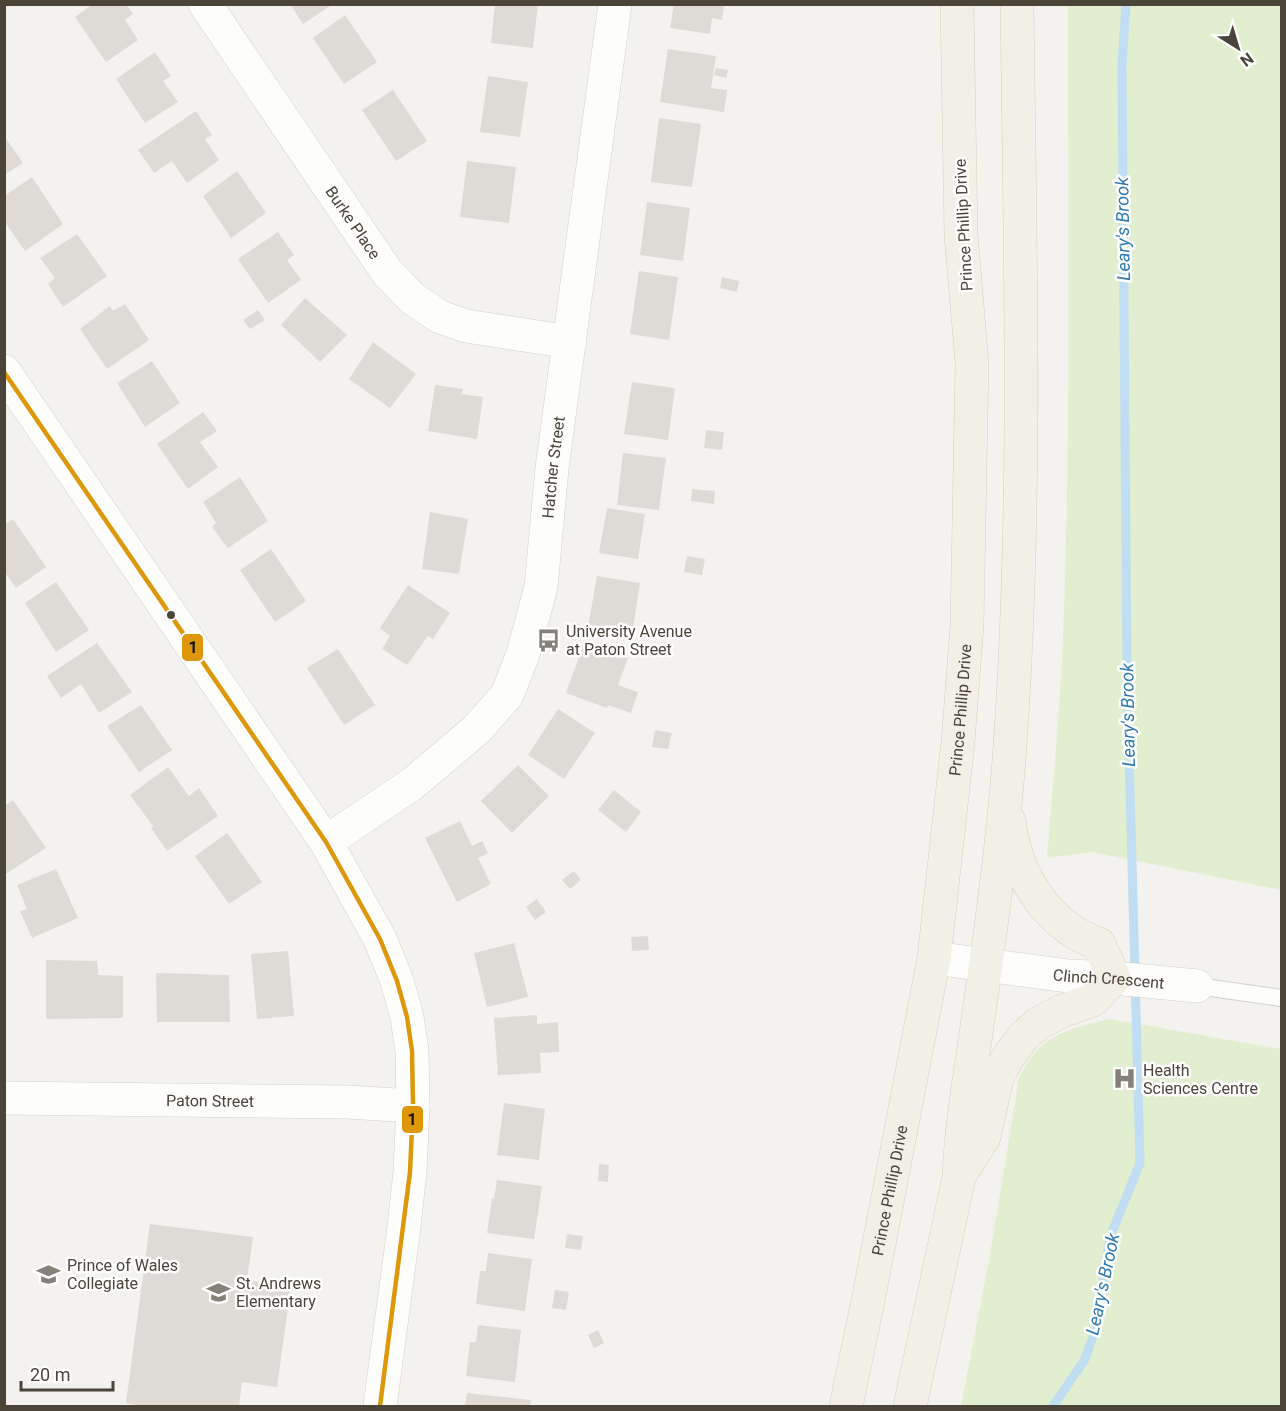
<svg xmlns="http://www.w3.org/2000/svg" width="1286" height="1411" font-family="Roboto,sans-serif">
<style>
.green{fill:#e1eecf}
.lines{fill:none;stroke-linecap:round;stroke-linejoin:round}
.stream{stroke:#c0ddf1;stroke-width:9}
.building{fill:#dedbd6}
.lane-casing{stroke:#d2d0cb;stroke-width:18}
.street-casing{stroke:#d2d0cb;stroke-width:34}
.primary-casing{stroke:#d6cebb;stroke-width:34}
.lane{stroke:#fdfdfc;stroke-width:16}
.street{stroke:#fdfdfc;stroke-width:33}
.primary{stroke:#f2efe6;stroke-width:33}
.bus-1-casing{stroke:#fff;stroke-width:9}
.bus-1{stroke:#dd9709;stroke-width:4.5}
.bus-dot{fill:#4b4439;stroke:#fff;stroke-width:2}
.labels{text-anchor:middle;stroke-width:5;stroke-linejoin:round;paint-order:stroke}
.street-label{font-size:16px;fill:#4b4439;stroke:#fff}
.poi-label{font-size:16px;fill:#4b4439;stroke:#fff;text-anchor:start}
.water-label{font-size:18px;font-style:italic;fill:#2e7ab2;stroke:#fff}
.line-badge{stroke:#fff;stroke-width:2}
.pale-badge-label{font-size:16px;text-anchor:middle;font-weight:bold;fill:#111}
</style>
<rect width="100%" height="100%" fill="#f4f2ee"/>
<!-- green -->
<path class="green" d="M1068 5H1281V890L1092 852 1047 858C1054 776 1061 695 1064 613 1071 410 1068 207 1068 5Z
M1110 1019 1281 1049V1406H961L989 1260 1019 1079C1039 1035 1066 1029 1110 1019Z"/>
<g class="lines">
<!-- stream -->
<path class="stream" d="M1053 1406 1084 1361 1097 1326 1110 1237 1140 1163 1127 676 1122 65 1126 4"/>
</g>
<!-- building -->
<path class="building" d="M93 4H126L133 14 125 20 138 40 106 62 75 17Z
M290 4H333L303 24Z
M495 4H538L533 48 491 43Z
M674 4H724L722 20 712 18 710 34 670 28Z
M345 15 377 62 344 84 313 38Z
M668 49 716 56 711 88 727 90 724 112 660 102Z
M155 52 171 76 163 81 178 102 145 123 116 79Z
M716 68 728 70 726 78 714 75Z
M488 76 528 82 520 137 480 132Z
M393 90 427 141 396 161 362 110Z
M196 111 212 135 205 139 219 160 187 183 172 161 154 173 138 150Z
M659 118 701 124 692 187 651 182Z
M4 136 23 163 4 175Z
M467 161 516 167 509 223 460 217Z
M237 171 266 213 231 238 203 196Z
M32 177 63 224 25 251 4 221V196Z
M647 202 690 208 683 261 640 255Z
M278 232 294 255 287 260 301 280 268 303 238 259Z
M77 234 107 276 63 307 48 284 55 278 40 258Z
M639 271 678 277 669 340 630 334Z
M722 277 739 281 737 292 720 288Z
M305 298 347 335 320 362 281 325Z
M125 304 149 340 107 369 80 329 110 306 113 311Z
M258 310 265 320 250 329 243 320Z
M373 342 416 374 390 408 349 379Z
M152 361 180 403 145 427 117 383Z
M632 382 675 388 668 440 624 434Z
M435 385 463 389 461 394 483 397 477 439 428 431Z
M203 412 217 431 200 442 218 467 188 489 157 444Z
M706 430 724 432 722 450 704 448Z
M623 453 666 458 659 510 617 505Z
M240 477 268 521 228 548 212 527 216 523 203 502Z
M692 489 715 491 714 504 691 501Z
M607 508 645 514 638 559 599 553Z
M430 512 468 519 459 574 422 569Z
M13 519 46 567 16 588 4 571V525Z
M271 549 306 601 275 622 240 570Z
M687 556 705 559 702 575 684 572Z
M597 576 640 583 632 635 588 627Z
M56 582 89 630 56 652 25 603Z
M408 585 450 613 433 639 428 636 407 665 382 649 390 636 380 628Z
M97 643 132 692 99 713 81 684 61 698 47 676Z
M584 643 628 658 618 685 638 692 631 713 608 705 607 708 566 693Z
M338 649 375 705 344 725 307 668Z
M141 705 172 750 139 772 107 726Z
M558 709 595 733 564 779 528 755Z
M655 730 672 733 668 749 652 747Z
M518 765 549 796 512 833 481 801Z
M168 767 189 796 199 788 218 816 167 851 151 828 153 826 130 795Z
M614 790 641 812 626 832 598 810Z
M13 800 46 848 4 875V806Z
M460 821 472 846 482 841 488 853 478 858 491 884 457 902 425 838Z
M227 833 262 882 229 904 195 856Z
M56 869 78 918 32 938 20 911 27 909 17 885Z
M574 871 581 880 570 889 562 880Z
M537 899 546 912 535 920 526 907Z
M648 936 649 950 632 951 631 937Z
M514 943 528 997 487 1007 474 953Z
M288 951 294 1016 257 1019 251 954Z
M46 960 97 961 98 975 123 976V1018L46 1019Z
M156 973 229 975 230 1022H157Z
M537 1015V1024L558 1022 559 1052 540 1053 541 1073 498 1075 494 1018Z
M504 1103 545 1109 539 1160 497 1155Z
M599 1164 609 1165 608 1182 598 1181Z
M497 1180 542 1186 534 1239 487 1233 492 1198 494 1199Z
M150 1224 253 1237 247 1280 291 1286 277 1387 242 1382 239 1406H141L126 1403Z
M567 1234 583 1236 581 1250 565 1248Z
M488 1253 532 1259 525 1311 476 1304 480 1271H486Z
M555 1290 569 1292 566 1310 552 1308Z
M478 1325 521 1330 515 1382 466 1376 470 1342H476Z
M598 1330 604 1343 594 1348 588 1335Z
M467 1393 531 1400 530 1406H465Z"/>
<g class="lines">
<defs>
<path id="lane" d="M1197 986 1282 998"/>
<g id="street">
<path id="s1" d="M205 4 387 272 412 298 440 317 466 326 570 342"/>
<path d="M4 371 326 842 380 939 397 981 407 1017 412 1051 413 1106 410 1172 403 1235 380 1406"/>
<path id="s2" d="M326 842 412 784 476 730 507 695 523 654 541 587 552 468 615 4"/>
<path id="s3" d="M934 958 1068 976 1114 978 1197 986"/>
<path id="s4" d="M4 1098 347 1102 413 1106"/>
</g>
<g id="primary">
<path d="M959 1176 984 1137 997 1079 1008 1057 1023 1037 1039 1023 1062 1011 1093 1000 1114 978 1099 944C1046 925 1016 875 1009 821"/>
<path id="s5" d="M846 1406 868 1301 934 958 958 742 967 625 972 363 961 235 957 4"/>
<path d="M910 1406 959 1177C961 1123 971 1071 978 1019 992 923 1005 827 1011 731 1027 489 1020 247 1017 4"/>
</g>
</defs>
<!-- lane casing -->
<use href="#lane" class="lane-casing"/>
<!-- street casing -->
<use href="#street" class="street-casing"/>
<!-- primary casing -->
<use href="#primary" class="primary-casing"/>
<!-- lane -->
<use href="#lane" class="lane"/>
<!-- street -->
<use href="#street" class="street"/>
<!-- primary -->
<use href="#primary" class="primary"/>
<defs>
<path id="bus-1" d="M4 372 326 842 380 939 397 981 407 1017 412 1051 413 1106 410 1172 380 1406"/>
</defs>
<!-- bus-1 casing -->
<use href="#bus-1" class="bus-1-casing"/>
<!-- bus-1 -->
<use href="#bus-1" class="bus-1"/>
</g>
<!-- icons -->
<defs>
<symbol id="bus-bare" viewBox="-9 -9 18 18"><path d="M-5-6H5V4H4V6H2V4H-2V6H-4V4H-5ZM-3.5-4V0h7V-4ZM-3.5 1.2v1.5H-2V1.2ZM2 1.2v1.5H3.5V1.2Z" fill="#868178" stroke="#fff" stroke-width="2.5" paint-order="stroke"/></symbol>
<symbol id="hospital-bare" viewBox="-9 -9 18 18"><path d="M-5-5h3v3.5h4V-5h3V5h-3V1.5h-4V5h-3Z" fill="#868178" stroke="#fff" stroke-width="2.5" paint-order="stroke"/></symbol>
<symbol id="school-bare" viewBox="-9 -9 18 18"><path d="M0-5L7-2L0 1L-7-2ZM-4 1L0 2.5L4 1V4Q0 6-4 4Z" fill="#868178" stroke="#fff" stroke-width="2.5" paint-order="stroke"/></symbol>
</defs>
<g fill-rule="evenodd">
<use href="#bus-bare" x="532" y="624" width="33" height="33"/>
<use href="#hospital-bare" x="1108" y="1062" width="33" height="33"/>
<use href="#school-bare" x="32" y="1258" width="33" height="33"/>
<use href="#school-bare" x="202" y="1276" width="33" height="33"/>
</g>
<!-- markers -->
<circle class="bus-dot" cx="171" cy="615" r="5"/>
<g class="labels">
<!-- street labels -->
<g class="street-label">
<text dy="6" stroke="none"><textPath href="#s1" startOffset="264">Burke Place</textPath></text>
<text transform="translate(963 225) rotate(-93)" y="6">Prince Phillip Drive</text>
<text dy="6" stroke="none"><textPath href="#s2" startOffset="468">Hatcher Street</textPath></text>
<text dy="6" stroke="none"><textPath href="#s5" startOffset="706">Prince Phillip Drive</textPath></text>
<text dy="6" stroke="none"><textPath href="#s3" startOffset="176">Clinch Crescent</textPath></text>
<text dy="6" stroke="none"><textPath href="#s4" startOffset="206">Paton Street</textPath></text>
<text dy="6" stroke="none"><textPath href="#s5" startOffset="220">Prince Phillip Drive</textPath></text>
</g>
<!-- poi labels -->
<g class="poi-label">
<text x="566" y="637">University Avenue<tspan x="566" dy="18">at Paton Street</tspan></text>
<text x="1143" y="1076">Health<tspan x="1143" dy="18">Sciences Centre</tspan></text>
<text x="67" y="1271">Prince of Wales<tspan x="67" dy="18">Collegiate</tspan></text>
<text x="236" y="1289">St. Andrews<tspan x="236" dy="18">Elementary</tspan></text>
</g>
<!-- water labels -->
<g class="water-label">
<text transform="translate(1123 229) rotate(-91)" y="6">Leary's Brook</text>
<text transform="translate(1128 715) rotate(-91)" y="6">Leary's Brook</text>
<text transform="translate(1103 1284) rotate(-78)" y="6">Leary's Brook</text>
</g>
</g>
<g class="line-badge">
<rect x="181" y="633" width="23" height="29" rx="6" fill="#dd9709"/>
<rect x="401" y="1105" width="23" height="29" rx="6" fill="#dd9709"/>
</g>
<g class="pale-badge-label">
<text x="193" y="653">1</text>
<text x="412" y="1125">1</text>
</g>
<!-- border -->
<rect width="1286" height="1411" fill="none" stroke="#4b4439" stroke-width="12"/>
<!-- north arrow -->
<g transform="translate(1238 48) rotate(143)" stroke="#ffffff" stroke-width="4.5" paint-order="stroke">
<path d="M0-4.5L10 22L0 15L-10 22Z" fill="#4b4439"/>
<text y="-9" font-size="16" font-weight="bold" text-anchor="middle" fill="#4b4439">N</text>
</g>
<!-- scale -->
<path d="M21 1381v9h92v-9" fill="none" stroke="#4b4439" stroke-width="3"/>
<text x="30" y="1381" font-size="18" fill="#4b4439" stroke="#ffffff" stroke-width="4.5" paint-order="stroke">20 m</text>
</svg>
